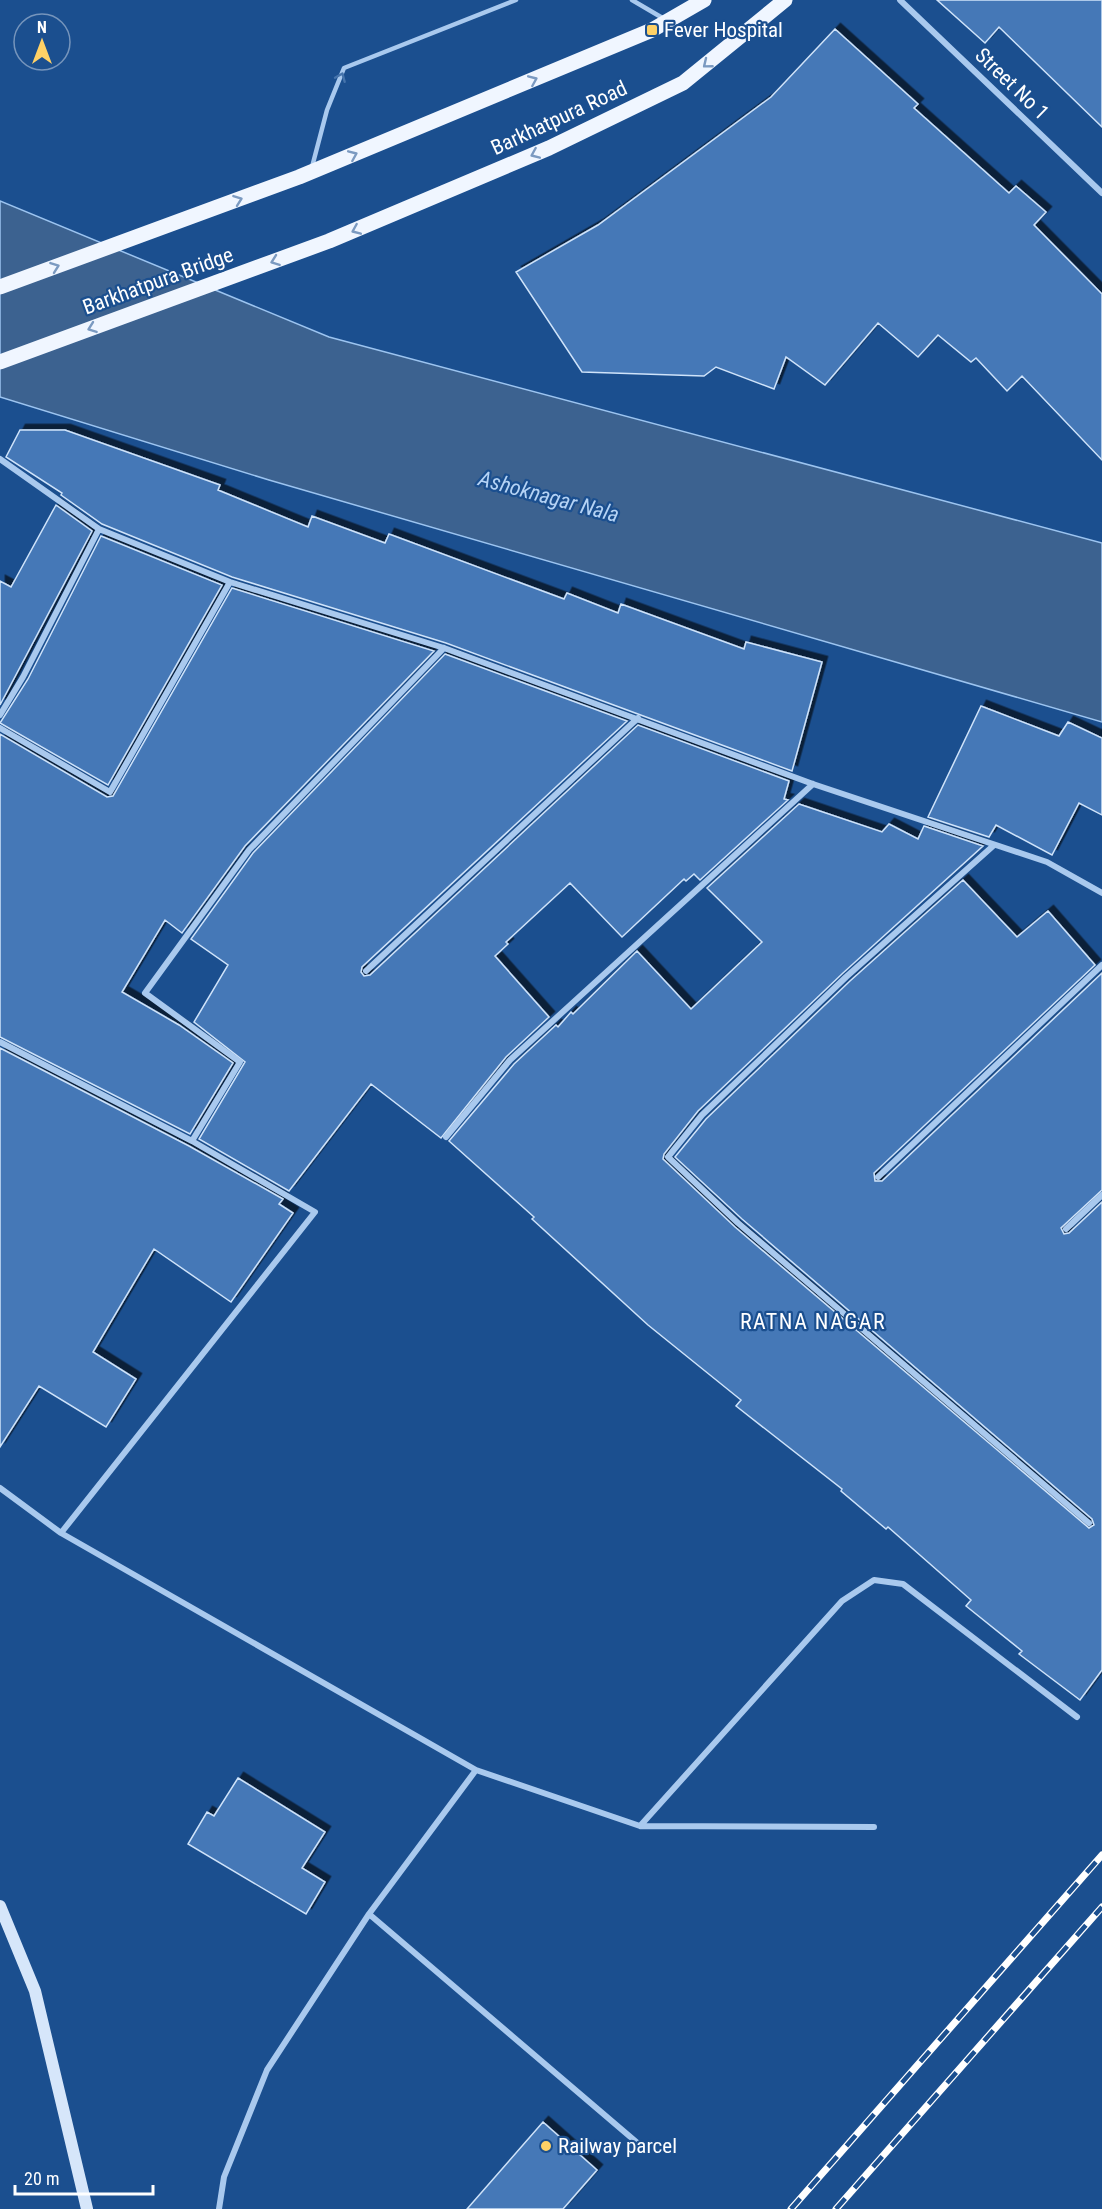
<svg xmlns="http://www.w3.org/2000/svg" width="1102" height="2209" font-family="'Roboto Condensed',sans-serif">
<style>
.water{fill:#3c6290;stroke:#9cc4f0;stroke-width:1.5}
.building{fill:#4478b7;stroke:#cfe3fa;stroke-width:1.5;filter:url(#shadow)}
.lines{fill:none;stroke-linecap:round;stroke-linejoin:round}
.service{stroke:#a9c9ee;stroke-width:4.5}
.minor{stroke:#a9c9ee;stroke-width:6}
.secondary{stroke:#d6e6fa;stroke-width:12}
.primary{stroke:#f0f6ff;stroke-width:15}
.rail-casing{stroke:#fff;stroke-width:7}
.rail{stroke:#1b4f8f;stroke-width:4.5;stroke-dasharray:14;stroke-linecap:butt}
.oneway{stroke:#7b9ac1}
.oneway2{stroke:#4674ac}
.poi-dot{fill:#ffd166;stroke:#1b4f8f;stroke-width:2}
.labels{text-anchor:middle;stroke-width:4.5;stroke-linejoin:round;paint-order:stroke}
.poi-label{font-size:21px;fill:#fff;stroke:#1b4f8f;text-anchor:start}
.street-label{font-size:21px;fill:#fff;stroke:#1b4f8f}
.water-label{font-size:22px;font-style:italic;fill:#b5d3f5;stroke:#1b4f8f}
.neighbourhood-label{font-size:22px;letter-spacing:1.5px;fill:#fff;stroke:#1b4f8f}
</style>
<defs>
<filter id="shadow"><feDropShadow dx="5.5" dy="-5.5" stdDeviation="0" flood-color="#0009"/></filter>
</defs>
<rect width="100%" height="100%" fill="#1b4f8f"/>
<!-- water -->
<path class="water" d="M0 201 329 337 1102 543V722L269 480 0 397Z"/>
<!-- building -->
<path class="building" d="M937 0H1102V127L999 27 985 43Z
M835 29 918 104 914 108 1009 193 1016 186 1046 212 1034 225 1102 294V460L1022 376 1007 391 976 358 971 362 938 335 918 357 878 323 825 385 786 357 774 389 716 367 704 376 582 372 516 272 598 225 771 97Z
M20 430H65L220 485 218 490 308 527 312 516 385 543 389 534 564 599 567 593 618 613 621 604 744 649 746 642 822 662 792 771 446 643 232 577 102 524 61 495 62 493 6 457Z
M56 505 92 531 0 705V581L11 587Z
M101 536 222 585 108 785 0 723 28 679Z
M232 588 434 651 245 846 182 933 165 920 122 992 179 1025 233 1063 190 1134 0 1037V734L107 797 113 796Z
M445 654 627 721 362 967 361 972 364 976 370 975 638 725 789 781 784 799 788 800 700 880 694 874 686 881 684 879 622 937 570 883 506 942 508 944 495 956 549 1017 506 1057 441 1138 371 1084 289 1191 199 1139 245 1062 194 1022 228 965 191 939 253 853Z
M981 706 1059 736 1068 722 1102 738V815L1079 803 1052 855 996 825 989 837 928 817Z
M799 804 882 832 889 824 918 839 924 826 983 846 843 973 698 1111 664 1154 663 1159 735 1227 1089 1528 1094 1525 1092 1519 742 1219 675 1157 706 1119 850 981 963 880 1017 937 1048 911 1095 965 874 1173 875 1181H882L1102 973V1190L1061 1228 1064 1234 1069 1233 1102 1202V1670L1080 1700 1019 1654 1022 1651 966 1606 971 1600 888 1527 886 1529 841 1491 842 1489 736 1406 741 1400 648 1325 532 1219 534 1217 449 1141 514 1064 556 1025 558 1027 571 1012 573 1014 637 951 691 1009 762 942 707 888Z
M0 1048 189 1146 283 1199 279 1204 293 1213 231 1302 154 1249 93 1352 136 1379 106 1427 39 1386 0 1447Z
M238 1778 325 1832 302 1868 325 1882 306 1914 188 1844 207 1812 214 1816Z
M543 2122 597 2170 563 2209H467Z"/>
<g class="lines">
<!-- service -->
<path class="service" d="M632 0 666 20
M312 167 327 110 344 68 516 0"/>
<!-- minor -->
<path class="minor" d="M900 0 1102 193
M0 459 99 529 230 582 444 648 813 784 1047 862 1102 893
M0 715 23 677 99 529
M0 728 110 792 230 582
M993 846 846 977 702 1115 668 1157 738 1223 1089 1523
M366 971 638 718
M0 1042 192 1141 315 1212 61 1533
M446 1137 510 1060 813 784
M192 1141 240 1062 145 993 249 850 444 648
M878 1177 1102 965
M1066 1229 1102 1195
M0 1488 61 1533 476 1770 369 1914 267 2070 224 2177 219 2209
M476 1770 640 1826 874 1827
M640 1826 842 1601 874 1580 903 1584 1077 1717
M369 1914 641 2146"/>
<!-- secondary -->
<path class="secondary" d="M0 1906 35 1991 87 2209"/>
<!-- primary -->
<path class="primary" d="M0 287 299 177 652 30 704 0
M0 362 329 241 549 148 683 83 785 0"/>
<defs>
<path id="rail" d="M791 2209 1102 1855
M836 2209 1102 1907"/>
</defs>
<!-- rail casing -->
<use href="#rail" class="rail-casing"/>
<!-- rail -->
<use href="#rail" class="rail"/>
</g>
<!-- one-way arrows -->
<defs><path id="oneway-chevron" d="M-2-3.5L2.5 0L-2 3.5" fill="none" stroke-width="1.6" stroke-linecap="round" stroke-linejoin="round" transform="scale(1.5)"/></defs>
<g class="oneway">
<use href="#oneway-chevron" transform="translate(707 64) rotate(141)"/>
<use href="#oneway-chevron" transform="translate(533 80) rotate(-23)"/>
<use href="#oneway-chevron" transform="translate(535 154) rotate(157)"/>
<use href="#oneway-chevron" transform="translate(353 155) rotate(-23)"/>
<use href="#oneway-chevron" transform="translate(238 200) rotate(-20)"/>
<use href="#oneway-chevron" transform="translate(356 230) rotate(157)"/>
<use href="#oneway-chevron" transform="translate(275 261) rotate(160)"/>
<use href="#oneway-chevron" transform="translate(55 267) rotate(-20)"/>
<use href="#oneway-chevron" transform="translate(92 328) rotate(160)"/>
</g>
<use class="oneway2" href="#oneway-chevron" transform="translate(341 77) rotate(-67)"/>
<!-- markers -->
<g class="poi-dot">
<rect x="646" y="24" width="12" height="12" rx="3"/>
<circle cx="546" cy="2146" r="6"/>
</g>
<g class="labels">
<!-- poi labels -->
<g class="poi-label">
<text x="664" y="37">Fever Hospital</text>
<text x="558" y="2153">Railway parcel</text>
</g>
<!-- street labels -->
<g class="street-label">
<text transform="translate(1012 84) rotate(44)" y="7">Street No 1</text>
<text transform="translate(559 118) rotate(-25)" y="7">Barkhatpura Road</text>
<text transform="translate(158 281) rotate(-20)" y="7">Barkhatpura Bridge</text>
</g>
<!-- water labels -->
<g class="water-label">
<text transform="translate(549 496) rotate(15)" y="8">Ashoknagar Nala</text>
</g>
<!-- neighbourhood labels -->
<g class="neighbourhood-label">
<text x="813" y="1329">RATNA NAGAR</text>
</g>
</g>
<!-- north arrow -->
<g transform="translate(42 42)"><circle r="28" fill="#1b4f8f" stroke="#7695bc" stroke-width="1.5"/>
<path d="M0-4.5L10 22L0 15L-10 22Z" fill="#ffd166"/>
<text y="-9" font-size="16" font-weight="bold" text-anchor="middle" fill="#ffffff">N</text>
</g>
<!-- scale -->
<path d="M15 2185v9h138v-9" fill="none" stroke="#ffffff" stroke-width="3"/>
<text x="24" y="2185" font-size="18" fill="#ffffff" stroke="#1b4f8f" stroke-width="4.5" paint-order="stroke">20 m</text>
</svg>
